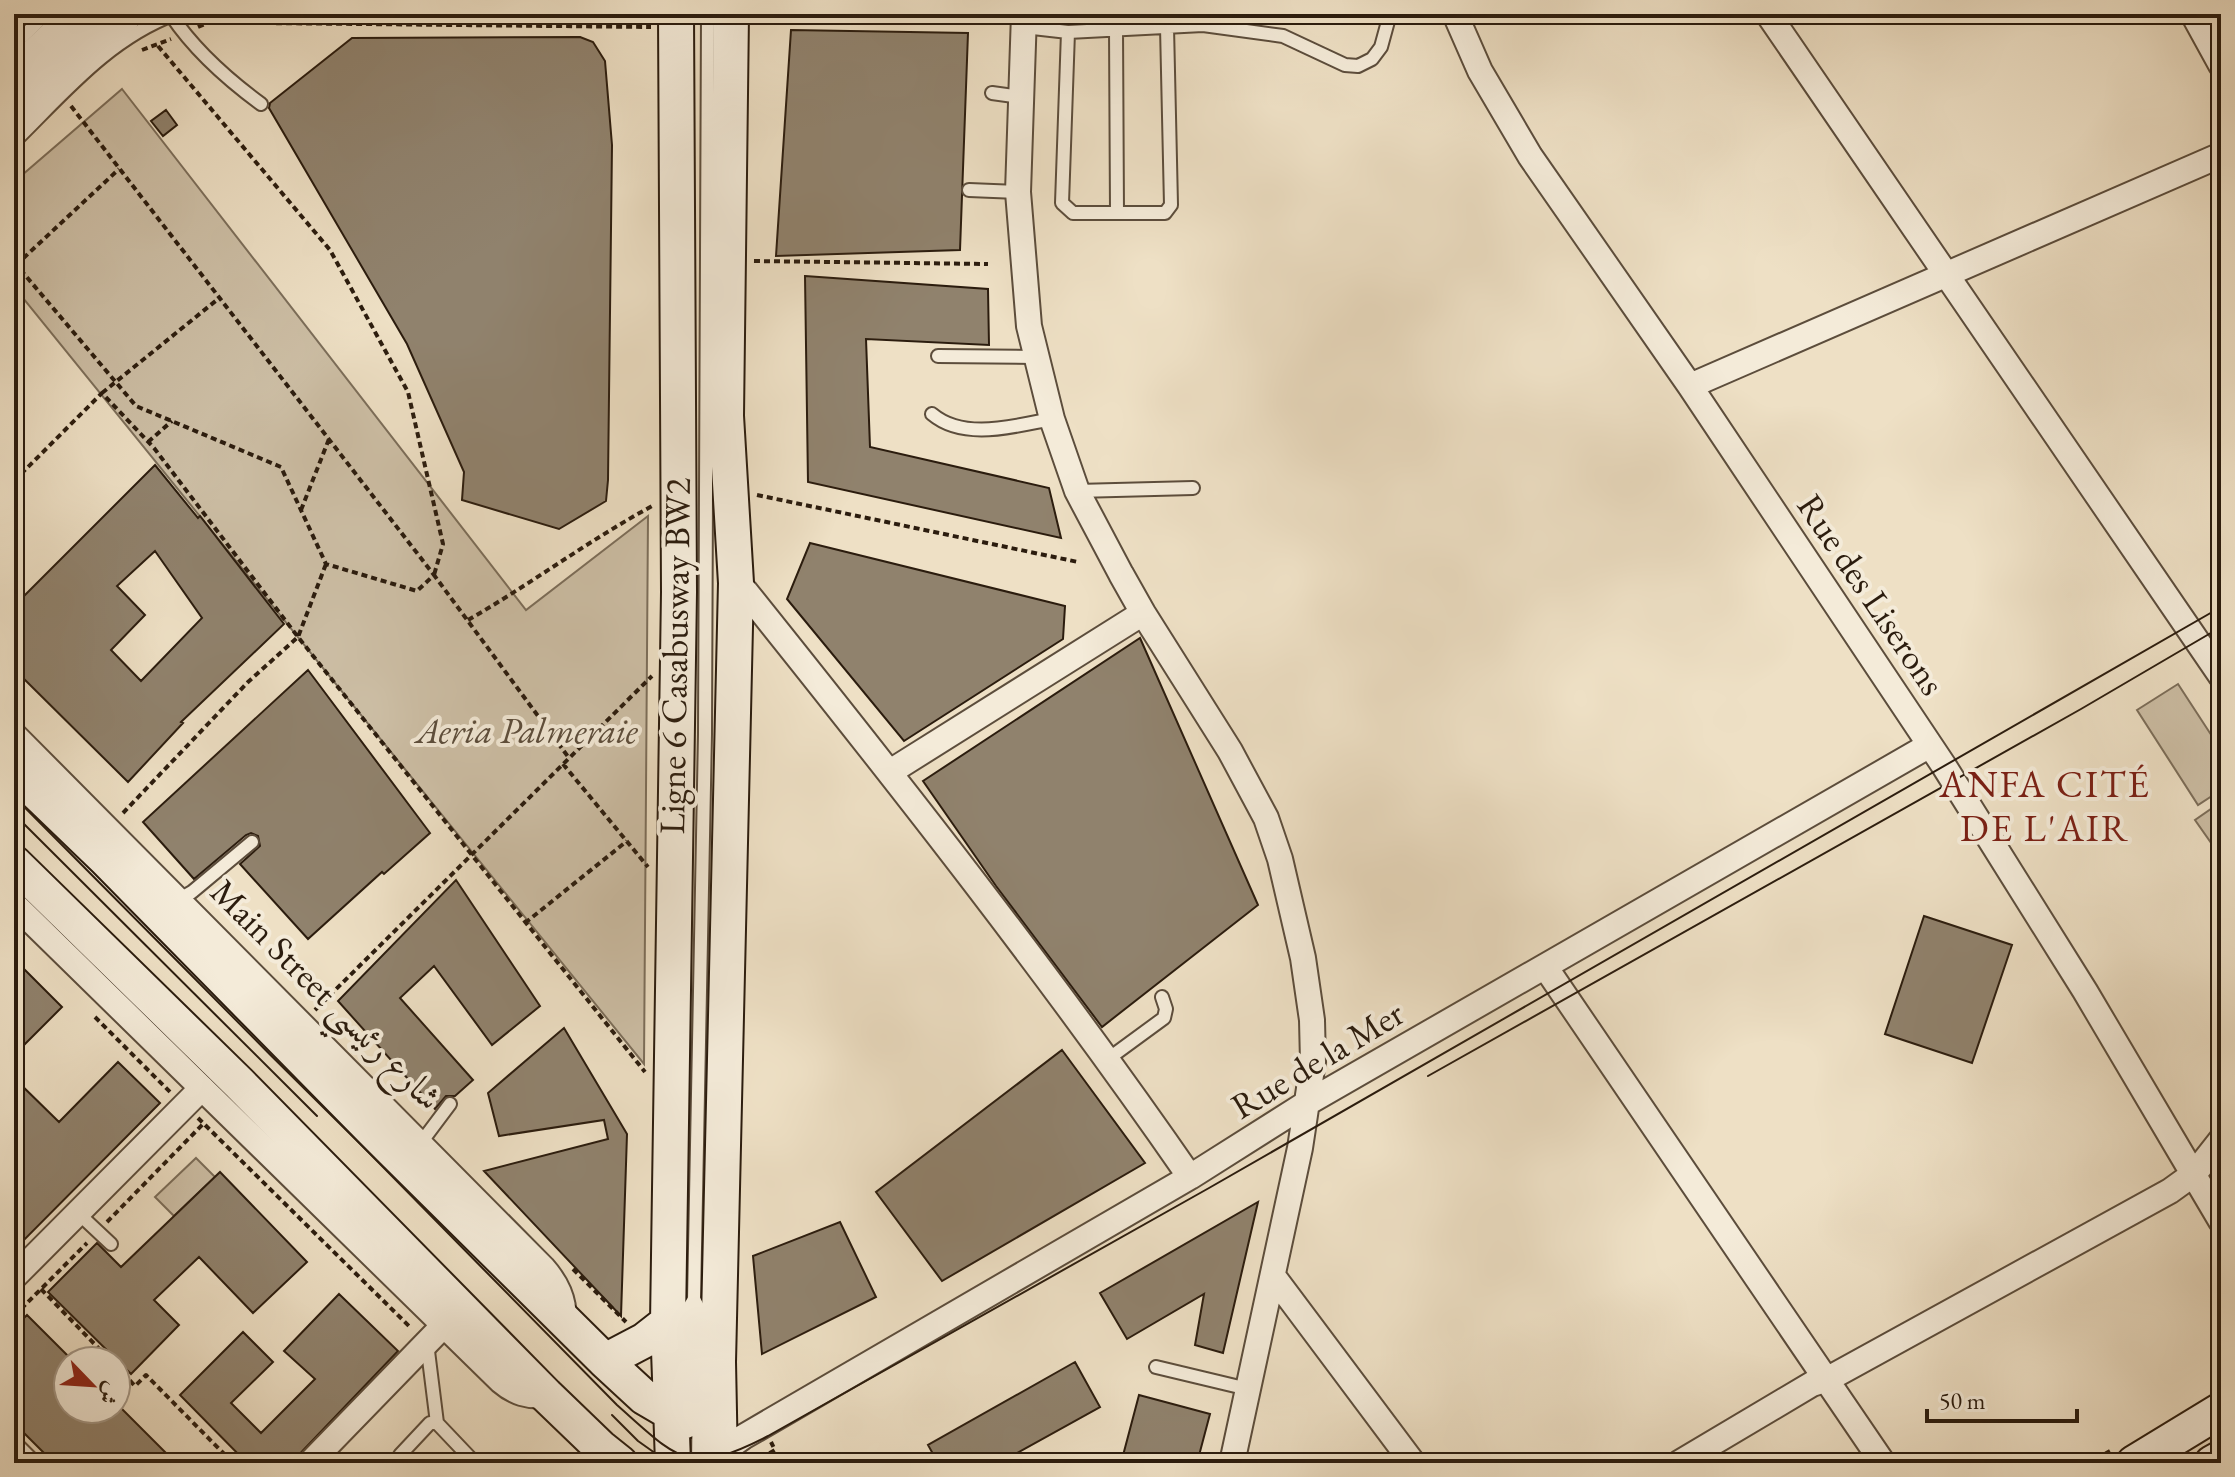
<svg xmlns="http://www.w3.org/2000/svg" width="2235" height="1477" font-family="'EB Garamond',Amiri,serif">
<style>
.green{fill:#cdbfa6;stroke:#7c6e5a;stroke-width:2}
.building{fill:#90826d;stroke:#2b1c0e;stroke-width:2;fill-rule:evenodd}
.lines{fill:none;stroke-linecap:round;stroke-linejoin:round}
.lane-casing{stroke:#5c4d3c;stroke-width:16}
.street-casing{stroke:#5c4d3c;stroke-width:28}
.secondary-casing{stroke:#2b1c0e;stroke-width:38}
.path{stroke:#2b1c0e;stroke-width:4;stroke-dasharray:6 4;stroke-linecap:butt}
.lane{stroke:#f4ebd9;stroke-width:12}
.street{stroke:#f4ebd9;stroke-width:24}
.secondary{stroke:#f4ebd9;stroke-width:34}
.tram{stroke:#2b1c0e;stroke-width:2}
.labels{text-anchor:middle;stroke-width:8;stroke-linejoin:round;paint-order:stroke}
.street-label{font-size:36px;fill:#2b1c0e;stroke:#f4ebd9}
.park-label{font-size:36px;font-style:italic;fill:#5c4d3c;stroke:#f4ebd9}
.neighbourhood-label{font-size:38px;letter-spacing:2px;fill:#7a1f14;stroke:#f4ebd9}
</style>
<rect width="100%" height="100%" fill="#eee0c5"/>
<filter id="stains"><feTurbulence type="fractalNoise" baseFrequency=".0025" numOctaves="4"/><feColorMatrix values="0 0 0 0 .2 0 0 0 0 .09 0 0 0 0 .02 0 0 0 .5 -.17"/></filter>
<radialGradient id="worn" r=".72"><stop offset=".6" stop-color="#630" stop-opacity="0"/><stop offset="1" stop-color="#630" stop-opacity=".3"/></radialGradient>
<!-- green -->
<path class="green" d="M122 89 526 610 648 516 644 1064 14 287V182Z
M2178 684 2221 750V790L2198 805 2137 710Z
M2221 802V857L2195 820Z
M196 1158 215 1177 174 1216 155 1197Z"/>
<!-- building -->
<path class="building" d="M791 30 968 33 960 250 776 256Z
M580 37 593 42 605 61 612 145 608 480 606 501 559 529 462 500 464 472 407 344 269 108 270 103 352 38Z
M166 110 177 125 163 136 151 121Z
M805 276 988 289 989 345 866 339 870 447 1049 488 1061 538 808 482Z
M155 465 198 518 200 516 284 624 181 722 183 723 128 782 14 669V606ZM155 551 202 618 141 681 111 650 145 615 117 586Z
M810 543 1065 606 1063 639 904 741 787 599Z
M1140 638 1258 905 1102 1027 996 886 923 781Z
M308 670 430 833 384 874 382 872 308 939 240 864 260 846 258 836 251 833 246 835 194 879 143 822Z
M456 880 540 1006 492 1045 434 966 400 998 473 1080 455 1096H446L435 1109 338 1001Z
M1924 916 2012 945 1972 1063 1885 1034Z
M14 959 62 1007 14 1055Z
M564 1028 627 1134 621 1316 484 1171 608 1139 604 1120 499 1136 488 1093Z
M1062 1050 1145 1163 942 1281 876 1192Z
M118 1062 160 1103 22 1242 14 1235V1173L23 1164 14 1156V1078L59 1122Z
M220 1172 307 1262 253 1313 199 1257 154 1300 179 1325 131 1374 48 1292 97 1243 121 1267Z
M1258 1202 1223 1353 1195 1345 1204 1294 1127 1339 1100 1293Z
M840 1222 876 1297 762 1354 753 1256Z
M339 1294 398 1351 291 1463H247L180 1395 243 1332 273 1362 231 1403 261 1433 315 1379 284 1351Z
M27 1315 68 1356V1409H122L176 1463H54L14 1423V1328Z
M1075 1362 1100 1407 999 1463H938L928 1445Z
M1139 1395 1210 1414 1197 1463H1121Z"/>
<g class="lines">
<defs>
<path id="lane" d="M171 15C195 51 227 79 261 104
M1024 27 1068 32 1062 203 1073 213H1165L1171 205 1167 27
M1116 29 1117 213
M1068 32 1203 25 1283 36 1345 65 1358 66 1372 59 1381 47 1390 14
M14 45 46 14
M992 93 1021 97
M14 142C63 94 108 39 175 14
M969 190 1018 192
M938 356 1036 357
M932 414C964 441 1014 426 1052 419
M1077 491 1193 488
M178 900 192 892 252 842
M1108 1059 1164 1018 1166 1009 1162 997
M420 1144 450 1104
M78 1213 111 1244
M694 1299 700 1311 698 1463
M427 1343 437 1423
M1156 1367 1248 1389
M688 1416V1309L694 1299 705 734 708 14
M408 1463 400 1455 430 1423H437L475 1463"/>
<path id="street" d="M1024 14 1018 192 1029 326 1052 419 1077 491 1121 574 1143 613 1230 751 1266 818 1280 859 1303 958 1312 1020 1313 1062 1300 1148 1232 1463
M1455 14 1480 71 1530 156 1690 386 1944 766 2085 991 2221 1221
M1768 14 2221 676
M2193 14 2221 65
M1690 386 2221 155
M736 583 746 592C899 783 1051 976 1190 1177
M14 735 543 1268C557 1284 564 1299 564 1320
M890 772 1143 613
M14 904 501 1381C515 1393 528 1397 546 1395
M1546 968 1883 1463
M1273 1276 1413 1463
M14 1277 202 1088
M14 1450 27 1463
M719 1454 743 1437 1190 1177 1307 1103 1930 745
M310 1463 444 1325
M1679 1463 1812 1384 1828 1379 2170 1191 2195 1173 2221 1140"/>
<path id="secondary" d="M14 76 79 14
M14 112 83 44 125 14
M14 771 283 1042 605 1361 644 1397 685 1421
M14 863 239 1083 546 1395 600 1447 620 1463
M605 1361 645 1340 668 1322
M673 1463 668 1322 679 592 676 14
M720 1463 718 1362 736 583 726 416 731 14
M2134 1463 2221 1410
M2212 1463 2221 1458"/>
</defs>
<!-- lane casing -->
<use href="#lane" class="lane-casing"/>
<!-- street casing -->
<use href="#street" class="street-casing"/>
<!-- secondary casing -->
<use href="#secondary" class="secondary-casing"/>
<!-- path -->
<path class="path" d="M198 27 216 19 263 23 651 27
M158 46 330 250 408 392 443 544 434 575
M142 50 171 39
M2214 85 2221 96
M71 106 434 575
M754 261 988 264
M14 262 136 406 281 467 326 564 417 591 434 575 569 758
M16 265 119 169
M102 393 218 299
M148 442 172 421
M14 481 102 393 154 448 298 637 645 1072
M757 495 1078 562
M301 510 329 439
M468 620C531 584 589 540 654 505
M563 764 648 867
M123 813 248 682 298 637 326 564
M525 923 627 841
M315 1010 652 676
M95 1017 171 1093
M198 1118 411 1328
M107 1222 203 1124
M2215 1241 2221 1253
M573 1269 626 1322
M41 1289 111 1361
M14 1316 87 1243
M116 1366 135 1386 146 1375 233 1463
M752 1463 775 1450 771 1442
M2088 1463 2110 1451"/>
<!-- lane -->
<use href="#lane" class="lane"/>
<!-- street -->
<use href="#street" class="street"/>
<!-- secondary -->
<use href="#secondary" class="secondary"/>
<!-- tram -->
<path class="tram" d="M14 796 93 872 617 1405C679 1460 688 1477 768 1436L1209 1188 2221 607
M14 814 317 1116
M1428 1076 2081 709 2221 627
M612 1415 638 1441 669 1463"/>
</g>
<g class="labels">
<!-- street labels -->
<g class="street-label">
<text transform="translate(1872 594) rotate(56)" y="13">Rue des Liserons</text>
<text transform="translate(674 656) rotate(-89)" y="13">Ligne 6 Casabusway BW2</text>
<text transform="translate(327 994) rotate(45)" y="13">Main Street شارع رئيسي</text>
<text transform="translate(1317 1059) rotate(-31)" y="13">Rue de la Mer</text>
</g>
<!-- park labels -->
<g class="park-label">
<text x="527" y="743">Aeria Palmeraie</text>
</g>
<!-- neighbourhood labels -->
<g class="neighbourhood-label">
<text x="2045" y="797">ANFA CITÉ<tspan x="2045" dy="44">DE L'AIR</tspan></text>
</g>
</g>
<!-- margin -->
<rect width="2235" height="1477" fill="none" stroke="#eee0c5" stroke-width="48"/>
<rect x="16" y="16" width="2203" height="1445" fill="none" stroke="#2b1c0e" stroke-width="4"/>
<rect x="24" y="24" width="2187" height="1429" fill="none" stroke="#2b1c0e" stroke-width="2"/>
<!-- north arrow -->
<g transform="translate(92 1385) rotate(115)"><circle r="38" fill="#f4ebd9" stroke="#a49888" stroke-width="2"/>
<path d="M0-6L14 30L0 20L-14 30Z" fill="#8f2418"/>
<text y="-12" font-size="22" font-weight="bold" text-anchor="middle" fill="#2b1c0e">ش</text>
</g>
<!-- scale -->
<path d="M1927 1409v12h150v-12" fill="none" stroke="#2b1c0e" stroke-width="4"/>
<text x="1939" y="1409" font-size="24" fill="#2b1c0e" stroke="#f4ebd9" stroke-width="6" paint-order="stroke">50 m</text>
<rect width="100%" height="100%" filter="url(#stains)"/>
<rect width="100%" height="100%" fill="url(#worn)"/>
</svg>
